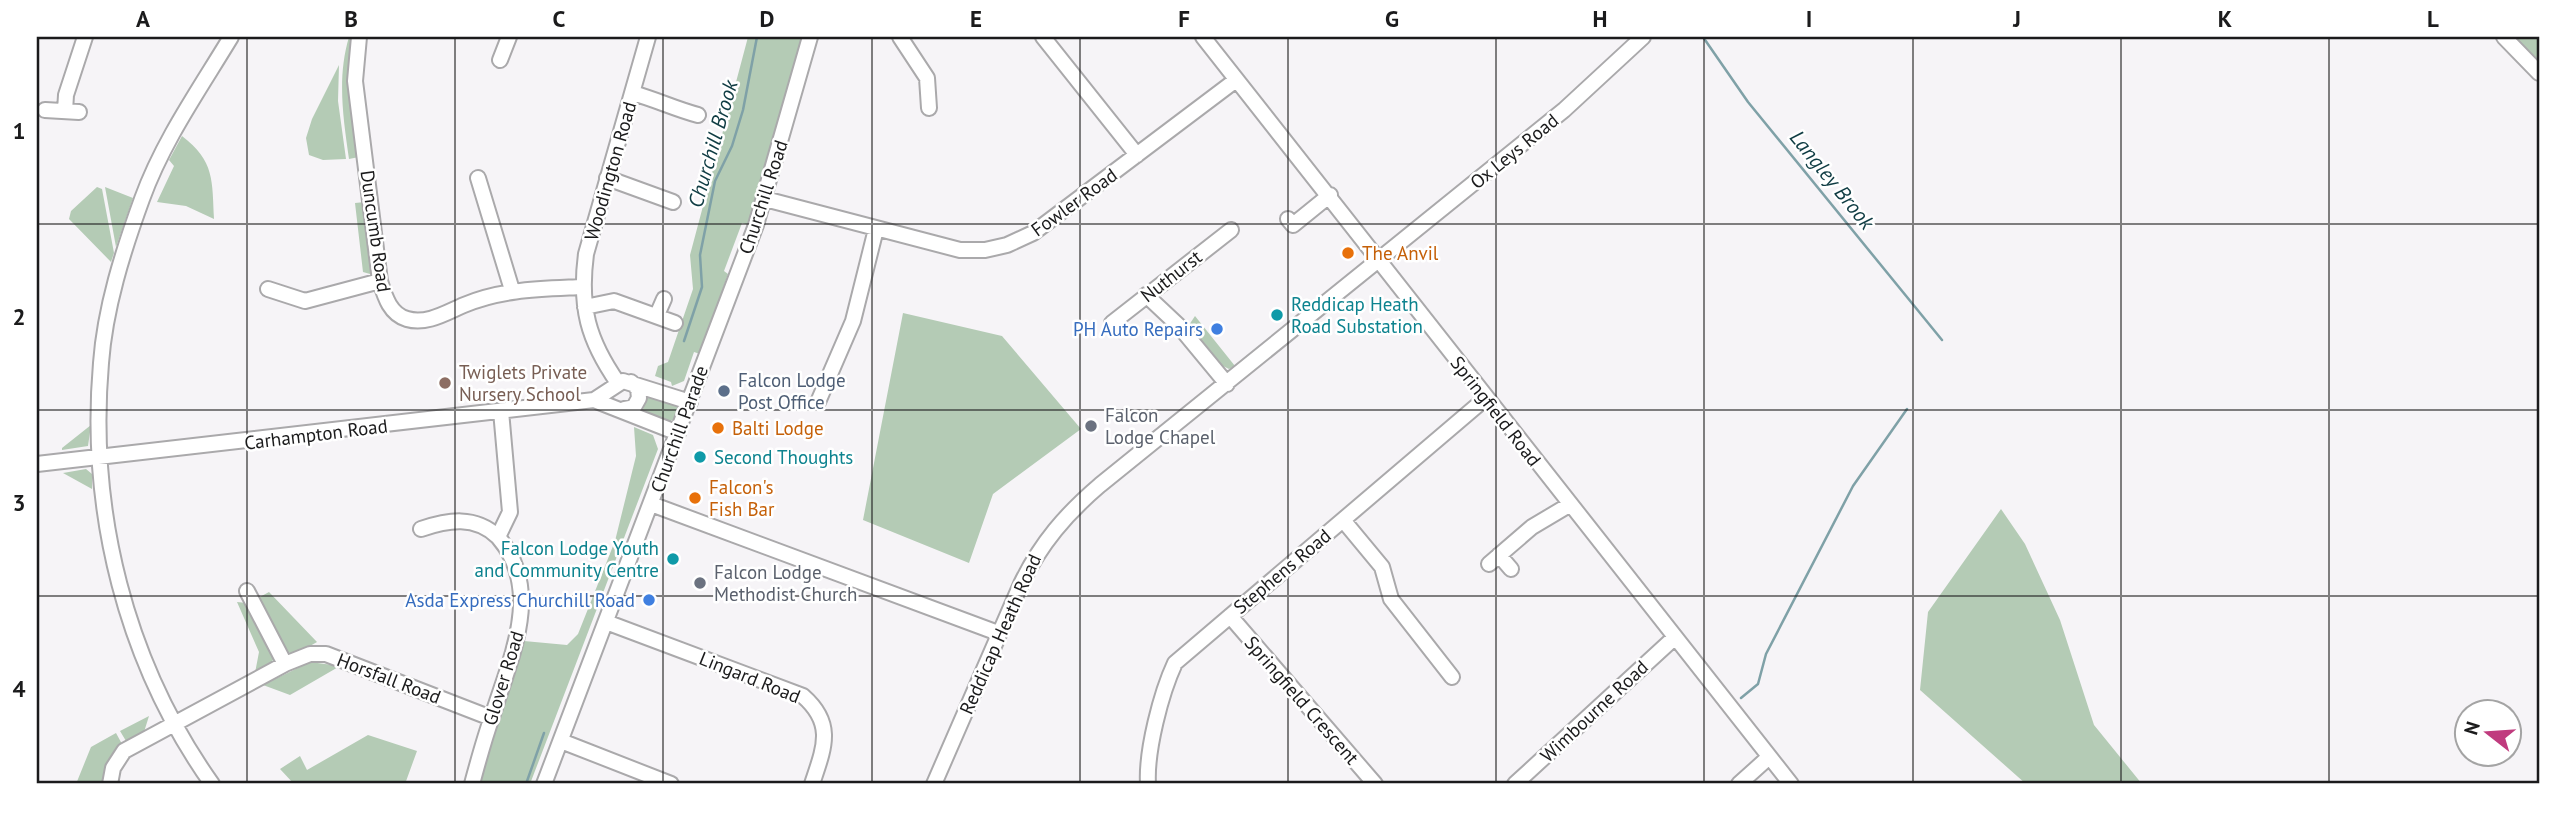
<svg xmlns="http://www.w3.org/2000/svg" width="2576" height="821" font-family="'PT Sans',sans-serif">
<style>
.green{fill:#b4cbb5}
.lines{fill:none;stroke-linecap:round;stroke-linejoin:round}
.stream{stroke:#7fa1a7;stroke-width:2.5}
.minor-casing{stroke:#aaa9ab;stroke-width:18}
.minor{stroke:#fff;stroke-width:14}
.grid{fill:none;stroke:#1b1b1c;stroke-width:2;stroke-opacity:0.55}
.food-dot{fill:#e8710a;stroke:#fff;stroke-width:2.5}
.culture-dot{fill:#0f9aa8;stroke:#fff;stroke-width:2.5}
.shop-dot{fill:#3f7fe0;stroke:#fff;stroke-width:2.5}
.education-dot{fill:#8d6e63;stroke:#fff;stroke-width:2.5}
.service-dot{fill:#5c6f8a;stroke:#fff;stroke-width:2.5}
.worship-dot{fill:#6b7280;stroke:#fff;stroke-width:2.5}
.labels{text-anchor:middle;stroke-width:5;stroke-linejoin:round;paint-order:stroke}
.street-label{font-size:19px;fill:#1b1b1c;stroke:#fff}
.food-label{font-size:19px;fill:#c56008;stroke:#fff;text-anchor:start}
.culture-label{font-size:19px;fill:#0d838f;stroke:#fff;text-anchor:start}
.shop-label{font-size:19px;fill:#366cbe;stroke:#fff;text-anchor:end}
.education-label{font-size:19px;fill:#785e54;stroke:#fff;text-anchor:start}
.service-label{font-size:19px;fill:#4e5e75;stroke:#fff;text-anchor:start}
.worship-label{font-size:19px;fill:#5b616d;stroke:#fff;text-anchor:start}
.water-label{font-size:21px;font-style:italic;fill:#0f3c43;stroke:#fff}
.neatline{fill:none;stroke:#1b1b1c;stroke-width:2.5}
.grid-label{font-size:23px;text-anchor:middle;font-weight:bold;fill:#1b1b1c}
</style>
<rect width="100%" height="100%" fill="#f6f4f7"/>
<!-- green -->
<path class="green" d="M349 37H354L359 157 349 159C343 117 337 77 349 37Z
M748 37H804L749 225 742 223 724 271 728 274 700 354 694 352 684 381 672 386 671 382 655 376 658 366 668 362 693 289 690 255Z
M2514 37H2539V64Z
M339 65 338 101 346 159 323 160 309 155 306 138 312 119Z
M182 136C215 161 212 181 214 219L186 206 157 202 174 166 169 160Z
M97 187 102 189 114 253 111 262 69 219 71 211Z
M105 187 133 198 116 247Z
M365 202 374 272 370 274 363 272 355 203Z
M903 313 1002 336 1081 429 993 494 969 563 863 520Z
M1195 316 1235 366 1229 369 1223 366 1189 325Z
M647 394 673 402 678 407 677 418 666 423 642 413Z
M91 425 88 446 62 450V448Z
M634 427 653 435 658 449 530 784H475L524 641 567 645 578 634 615 541 636 456Z
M86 469 92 474V489L63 473Z
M2001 509 2025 544 2060 620 2094 725 2142 784H2026L1920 690 1928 612Z
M269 592 317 642 296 654 286 652 258 598Z
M237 602 247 603 274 657 271 665 255 673 259 652Z
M310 662 340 666 290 695 263 685Z
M149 716 144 732 126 741 120 731Z
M116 733 122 744 112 755 104 784H76L91 747Z
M368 735 417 751 405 784H294L280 769 300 756 307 770Z"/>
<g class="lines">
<!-- stream -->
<path class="stream" d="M1703 37 1748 102 1942 340
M684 341 702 287 700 255 715 181 732 146 743 110 757 37
M1741 698 1758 684 1766 654 1853 486 1907 409
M526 784 544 733"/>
<defs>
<path id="minor" d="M359 37 355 81 380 281C385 297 390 314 407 319 427 325 447 312 464 305 502 289 541 289 582 287
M900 37 927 78 929 108
M1043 37 1137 155
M1203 37 1791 784
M2504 37 2539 73
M500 60 509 37
M632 93C655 99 675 109 698 115
M45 110 79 112
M65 111 66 95 85 37
M478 178 512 290
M607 178 673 202
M765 199 960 250H985L1007 245 1033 233 1236 80
M1288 219 1293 225 1330 195
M268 289 305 301 380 281
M1146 295 1179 326 1227 384
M585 307 614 301 675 323
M657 315 664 299
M1112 323 1231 230
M618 383C588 340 579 307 586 254L648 37
M594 400 678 433
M818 402 853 321 876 229
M624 409 634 407 639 398 638 389 631 382
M37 464 594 400 623 381 690 402
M651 504 998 633
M1343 520 1382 567 1391 599 1452 677
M421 529C448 520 475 515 498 537
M1499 555 1511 569
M1489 564 1532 527 1569 505
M247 591 285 664
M1230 616 1375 784
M606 622 803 696C835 724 824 748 812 784
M561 741 671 784
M110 784 113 768 124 751 285 664 310 654H326L491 718
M212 784C126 663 88 512 101 363 105 308 123 251 142 199 163 141 199 90 231 37
M472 784C478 762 484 739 492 717 510 659 544 590 498 537L510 512 501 411
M544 784 756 225 810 37
M934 784 1021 584C1041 543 1066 514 1100 485L1564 110 1643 37
M1148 784C1146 751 1161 693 1175 663L1486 398
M1515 784 1674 638
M1739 784 1769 757"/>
</defs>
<!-- minor casing -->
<use href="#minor" class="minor-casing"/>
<!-- minor -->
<use href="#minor" class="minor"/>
</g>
<!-- grid -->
<path class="grid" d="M247 37V784M455 37V784M663 37V784M872 37V784M1080 37V784M1288 37V784M1496 37V784M1704 37V784M1913 37V784M2121 37V784M2329 37V784M37 224H2539M37 410H2539M37 596H2539"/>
<!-- markers -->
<g class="food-dot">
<circle cx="1348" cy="253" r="7"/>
<circle cx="718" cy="428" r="7"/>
<circle cx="695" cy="498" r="7"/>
</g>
<g class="culture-dot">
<circle cx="1277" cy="315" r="7"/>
<circle cx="700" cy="457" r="7"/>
<circle cx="673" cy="559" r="7"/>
</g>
<g class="shop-dot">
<circle cx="1217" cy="329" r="7"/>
<circle cx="649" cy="600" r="7"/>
</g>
<circle class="education-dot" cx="445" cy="383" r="7"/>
<circle class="service-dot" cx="724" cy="391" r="7"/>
<g class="worship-dot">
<circle cx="1091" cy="426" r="7"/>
<circle cx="700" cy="583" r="7"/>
</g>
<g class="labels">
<!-- street labels -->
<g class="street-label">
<text transform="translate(1514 151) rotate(-39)" y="7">Ox Leys Road</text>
<text transform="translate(610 171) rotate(-74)" y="7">Woodington Road</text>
<text transform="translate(763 197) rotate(-72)" y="7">Churchill Road</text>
<text transform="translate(1074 202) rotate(-36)" y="7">Fowler Road</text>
<text transform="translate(376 231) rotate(82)" y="7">Duncumb Road</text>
<text transform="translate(1171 276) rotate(-38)" y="7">Nuthurst</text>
<text transform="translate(1496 411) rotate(52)" y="7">Springfield Road</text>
<text transform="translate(679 429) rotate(-70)" y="7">Churchill Parade</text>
<text transform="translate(316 434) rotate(-7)" y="7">Carhampton Road</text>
<text transform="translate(1282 571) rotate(-40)" y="7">Stephens Road</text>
<text transform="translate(1000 634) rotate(-66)" y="7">Reddicap Heath Road</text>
<text transform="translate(750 677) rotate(22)" y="7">Lingard Road</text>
<text transform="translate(389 678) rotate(21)" y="7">Horsfall Road</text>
<text transform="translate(503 678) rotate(-73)" y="7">Glover Road</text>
<text transform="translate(1302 700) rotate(49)" y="7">Springfield Crescent</text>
<text transform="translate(1594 711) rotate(-43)" y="7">Wimbourne Road</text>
</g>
<!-- food labels -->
<g class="food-label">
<text x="1362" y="260">The Anvil</text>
<text x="732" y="435">Balti Lodge</text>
<text x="709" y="494">Falcon's<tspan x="709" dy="22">Fish Bar</tspan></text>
</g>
<!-- culture labels -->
<g class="culture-label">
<text x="1291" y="311">Reddicap Heath<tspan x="1291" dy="22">Road Substation</tspan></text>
<text x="714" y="464">Second Thoughts</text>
<text x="659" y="555" text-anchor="end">Falcon Lodge Youth<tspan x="659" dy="22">and Community Centre</tspan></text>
</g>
<!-- shop labels -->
<g class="shop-label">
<text x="1203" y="336">PH Auto Repairs</text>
<text x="635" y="607">Asda Express Churchill Road</text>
</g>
<!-- education labels -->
<g class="education-label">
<text x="459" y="379">Twiglets Private<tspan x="459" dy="22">Nursery School</tspan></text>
</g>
<!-- service labels -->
<g class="service-label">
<text x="738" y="387">Falcon Lodge<tspan x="738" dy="22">Post Office</tspan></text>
</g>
<!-- worship labels -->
<g class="worship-label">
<text x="1105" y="422">Falcon<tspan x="1105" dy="22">Lodge Chapel</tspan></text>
<text x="714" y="579">Falcon Lodge<tspan x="714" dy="22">Methodist Church</tspan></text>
</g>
<!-- water labels -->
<g class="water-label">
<text transform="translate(713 144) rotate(-74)" y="7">Churchill Brook</text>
<text transform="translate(1832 180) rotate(51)" y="7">Langley Brook</text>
</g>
</g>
<!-- border -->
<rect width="2576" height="821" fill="none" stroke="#ffffff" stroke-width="77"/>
<!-- north arrow -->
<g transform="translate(2488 733) rotate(287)"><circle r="33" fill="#ffffff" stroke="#a4a4a4" stroke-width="2"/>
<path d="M0-5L12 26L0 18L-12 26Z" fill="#c03b7e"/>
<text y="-10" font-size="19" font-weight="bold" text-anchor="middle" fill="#1b1b1c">N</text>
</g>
<rect x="38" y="38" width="2500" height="744" class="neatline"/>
<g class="grid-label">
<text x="143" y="27">A</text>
<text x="351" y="27">B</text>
<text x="559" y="27">C</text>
<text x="767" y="27">D</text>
<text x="976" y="27">E</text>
<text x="1184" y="27">F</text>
<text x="1392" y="27">G</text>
<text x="1600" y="27">H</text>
<text x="1809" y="27">I</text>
<text x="2017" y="27">J</text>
<text x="2225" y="27">K</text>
<text x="2433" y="27">L</text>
<text x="19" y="139">1</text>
<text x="19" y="325">2</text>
<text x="19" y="511">3</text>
<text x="19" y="697">4</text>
</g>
</svg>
